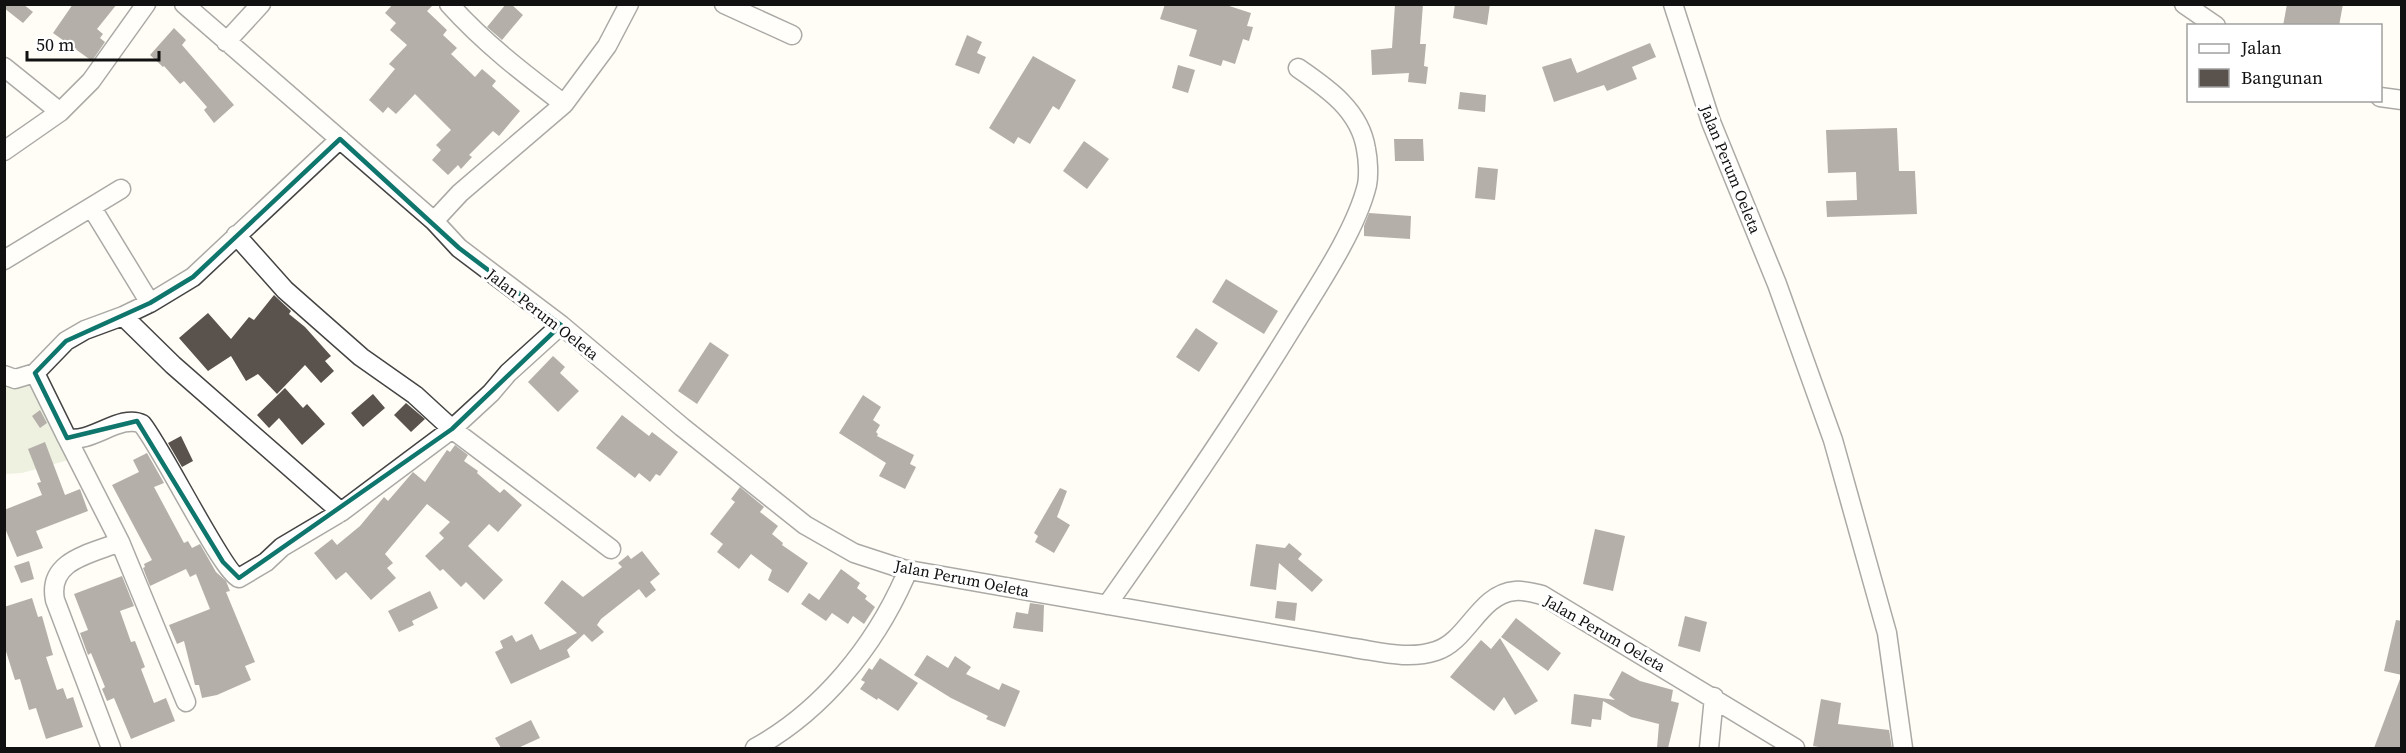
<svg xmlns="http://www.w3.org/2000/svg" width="2406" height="753" font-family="'Source Serif 4',serif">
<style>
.cemetery{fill:#d9e3c4}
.building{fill:#5a524d}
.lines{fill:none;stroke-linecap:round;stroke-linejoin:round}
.minor-casing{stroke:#444;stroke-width:21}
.minor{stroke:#fff;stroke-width:18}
.marked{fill:none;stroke:#0f766e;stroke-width:4.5;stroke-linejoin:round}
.labels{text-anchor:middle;stroke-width:6;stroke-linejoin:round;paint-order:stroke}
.street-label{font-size:16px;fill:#111;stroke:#fff}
</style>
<rect width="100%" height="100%" fill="#fffdf5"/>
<!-- cemetery -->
<path class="cemetery" d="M5 381 27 382 50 414 72 459 22 473 5 474Z"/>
<!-- building -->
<path class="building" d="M4 4H23L33 12 23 23 4 8Z
M73 4H117L97 29 103 34 100 38 105 42 92 61 53 33Z
M393 4H434L427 11 447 30 443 35 457 48 451 54 475 77 482 69 496 81 492 86 520 111 499 136 493 131 469 155 472 157 461 169 458 165 448 175 432 160 441 150 436 145 451 130 415 94 396 114 388 107 383 113 369 100 395 69 389 64 407 45 390 30 396 23 385 13Z
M506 4H511L523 15 502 40 487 27Z
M1165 4H1223L1251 13 1247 26 1253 27 1249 41 1243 39 1235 64 1223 60 1221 66 1189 56 1197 30 1160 19Z
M1395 4H1423L1420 44H1426L1424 66 1428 67 1426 84 1408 82 1409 73 1372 75 1371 50 1392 48Z
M1455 4H1490L1487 25 1453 18Z
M2287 4H2343L2339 26H2283Z
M174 28 186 40 182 45 234 105 214 123 204 110 207 107 184 81 180 84 164 66 163 67 150 55Z
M967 35 982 42 977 53 986 57 979 74 955 65Z
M1650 43 1656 57 1632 67 1637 79 1607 91 1604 85 1554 102 1542 67 1571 58 1577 73Z
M1033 56 1076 80 1059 110 1053 106 1030 144 1018 137 1014 144 989 128Z
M1178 65 1195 70 1188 93 1172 88Z
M1460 92 1486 95 1485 112 1458 109Z
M1897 128 1899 171H1915L1917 214 1827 217 1826 201 1857 200 1856 172 1828 173 1826 130Z
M1394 139H1423L1424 161H1395Z
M1084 141 1109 159 1087 189 1063 171Z
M1478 167 1498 169 1495 200 1475 198Z
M1369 213 1411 216 1410 239 1364 236V226Z
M1226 279 1278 311 1264 334 1212 302Z
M274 295 291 311 289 314 305 327 331 356 325 361 334 371 321 383 305 365 277 394 258 374 246 381 231 356 208 371 179 338 208 313 231 339 249 317 254 320Z
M1196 328 1218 343 1199 372 1176 357Z
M710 342 729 355 697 404 678 391Z
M553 356 565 367 560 373 579 391 558 412 528 382Z
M285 388 303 408 307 404 325 424 302 445 279 418 269 428 257 415Z
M373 394 385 408 363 427 351 413Z
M863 395 881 407 873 420 880 425 876 432 878 434 877 436 914 455 910 464 916 467 905 489 879 476 886 463 839 433Z
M406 403 425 419 411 432 394 415Z
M40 410 47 423 40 428 32 416Z
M622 415 649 436 652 432 678 452 660 476 656 474 650 482 639 473 635 478 596 448Z
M181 436 193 461 182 467 168 443Z
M45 442 65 495 80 489 88 511 36 531 43 548 17 557 4 526V510L42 495 37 483 41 482 28 449Z
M455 445 468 455 464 461 478 471 477 473 500 493 504 489 522 505 498 532 489 524 468 546 503 580 484 600 466 582 461 587 443 569 440 571 425 556 444 538 439 533 450 522 427 504 385 554 393 563 387 568 396 578 371 600 346 572 336 580 314 553 332 539 337 545 360 526 384 497 388 501 413 472 425 482 447 450 450 452Z
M147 453 164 483 154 487 184 543 188 541 192 548 200 544 216 572 226 581 230 591 226 592 255 662 245 666 251 680 217 695 202 698 199 685H195L184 641 177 644 169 625 210 609 196 574 190 577 186 569 150 586 143 568 145 567 144 564 152 560 112 485 139 472 133 460Z
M740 487 764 507 760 512 778 526 772 534 783 543 782 545 808 563 788 593 768 580 772 570 751 554 739 569 717 552 723 544 710 534 735 502 731 499Z
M1060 488 1067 491 1057 517 1070 525 1054 553 1035 542 1038 536 1034 533Z
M1595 529 1625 536 1613 591 1583 584Z
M1289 543 1302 554 1298 559 1323 580 1312 592 1279 563 1276 590 1250 586 1256 544 1285 548Z
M642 551 660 574 650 582 656 590 646 598 639 589 601 619 597 625 604 632 592 642 584 634 567 650 570 657 511 684 495 652 503 648 500 641 512 635 516 642 532 634 540 650 577 633 544 603 562 580 583 597 622 567 618 563 628 555 631 559Z
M29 561 34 579 21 583 14 566Z
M841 569 860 583 857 588 867 596 865 599 875 607 864 624 853 616 848 624 832 613 826 621 801 604 809 593 819 600Z
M122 576 134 606 120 611 131 642 135 641 145 667 141 669 154 703 166 698 175 721 131 739 114 698 107 701 102 689 105 687 91 653 88 655 80 633 88 630 74 594Z
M430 591 438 608 412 621 414 625 399 632 388 611Z
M32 598 38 617 42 616 53 655 46 657 57 690 63 688 67 699 73 697 83 727 46 739 36 708 29 710 20 679 15 680 4 645V607Z
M1277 601 1297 603 1295 621 1275 618Z
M1030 603 1044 605 1043 632 1013 628 1016 612 1028 614Z
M1685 616 1707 622 1700 652 1678 646Z
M1516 618 1561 653 1548 671 1501 637Z
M2396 620 2402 621V675L2384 671Z
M1500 638 1538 701 1515 715 1504 697 1494 711 1450 677 1481 640 1491 649Z
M927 655 948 668 955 656 971 667 966 674 999 690 1002 683 1020 691 1005 727 986 719 988 716 951 698 914 675Z
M880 658 918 683 898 711 878 698 877 700 860 689 865 682 861 680 869 668 872 670Z
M1622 671 1640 681 1673 690 1671 701 1679 703 1668 748H1657L1659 724 1631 717 1603 701 1601 720 1592 719 1591 727 1571 724 1574 694 1615 700 1609 695Z
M2400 679 2402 748H2374L2377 740Z
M1821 699 1841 703 1838 724 1889 730 1892 748H1825L1813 746Z
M531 720 540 738 518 748H501L495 738Z"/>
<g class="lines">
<defs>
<path id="minor" d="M184 4 434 221 459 248 561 325 682 427 805 525 854 553 903 569 1354 648C1381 652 1409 660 1436 651 1468 641 1479 594 1515 591 1524 590 1534 593 1542 595L1795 748
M724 4 792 35
M1673 4 1711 122 1777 284 1833 440 1887 633 1903 748
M2184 4 2216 26
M226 42 261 4
M4 67 60 112
M2380 97 2402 100
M564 104 607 46 629 4
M340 139 193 277 150 303 123 316 85 330 66 341 35 373 67 438C91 444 121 413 142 424 162 448 223 573 239 578L266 562 282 547 341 512 452 429 491 393 508 373 561 325
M4 151 60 112 91 81 146 4
M92 208 150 303
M434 221 460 193 564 104C523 73 484 43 449 4
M236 235 285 290 361 357 415 395 452 429 611 549
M4 260 121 189
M123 316 173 365 341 512
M4 375 15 379 35 373
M67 438 120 542 186 702
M1107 605C1172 513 1235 421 1294 325 1318 286 1356 230 1367 185 1369 175 1368 159 1366 149 1360 110 1327 88 1298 68
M111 748 55 600C47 560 91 554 120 542
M755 748C822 711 874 647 905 577L903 569
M1709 748 1714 697"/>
</defs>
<!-- minor casing -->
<use href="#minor" class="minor-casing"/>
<!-- minor -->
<use href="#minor" class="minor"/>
</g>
<!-- marked area -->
<path d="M0 0H2406V753H0ZM340 139 459 248 561 325 452 429 239 578 223 562 137 421 67 438 35 373 66 341 150 303 193 277Z" fill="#fffdf5" fill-opacity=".55" fill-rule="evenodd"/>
<path class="marked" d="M340 139 459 248 561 325 452 429 239 578 223 562 137 421 67 438 35 373 66 341 150 303 193 277Z"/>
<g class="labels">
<!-- street labels -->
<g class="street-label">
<text transform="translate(1731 169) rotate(68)" y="6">Jalan Perum Oeleta</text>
<text transform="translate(543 314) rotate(38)" y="6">Jalan Perum Oeleta</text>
<text transform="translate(962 578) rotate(11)" y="6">Jalan Perum Oeleta</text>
<text transform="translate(1605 633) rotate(30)" y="6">Jalan Perum Oeleta</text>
</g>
</g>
<!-- border -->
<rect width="2406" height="753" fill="none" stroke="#111111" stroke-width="12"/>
<!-- legend -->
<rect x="2187" y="24" width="195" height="78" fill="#ffffff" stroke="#a0a0a0" stroke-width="1.5"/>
<rect x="2199" y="44" width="30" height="9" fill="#ffffff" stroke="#a0a0a0" stroke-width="1.5"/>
<text x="2241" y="54" font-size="18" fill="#111111">Jalan</text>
<rect x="2199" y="69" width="30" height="18" fill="#5a524d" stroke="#a0a0a0" stroke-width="1.5"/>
<text x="2241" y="84" font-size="18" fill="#111111">Bangunan</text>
<!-- scale -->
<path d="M27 51v9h132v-9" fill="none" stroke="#111111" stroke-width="3"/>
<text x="36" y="51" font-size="18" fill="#111111" stroke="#ffffff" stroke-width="4.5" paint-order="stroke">50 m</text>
</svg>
